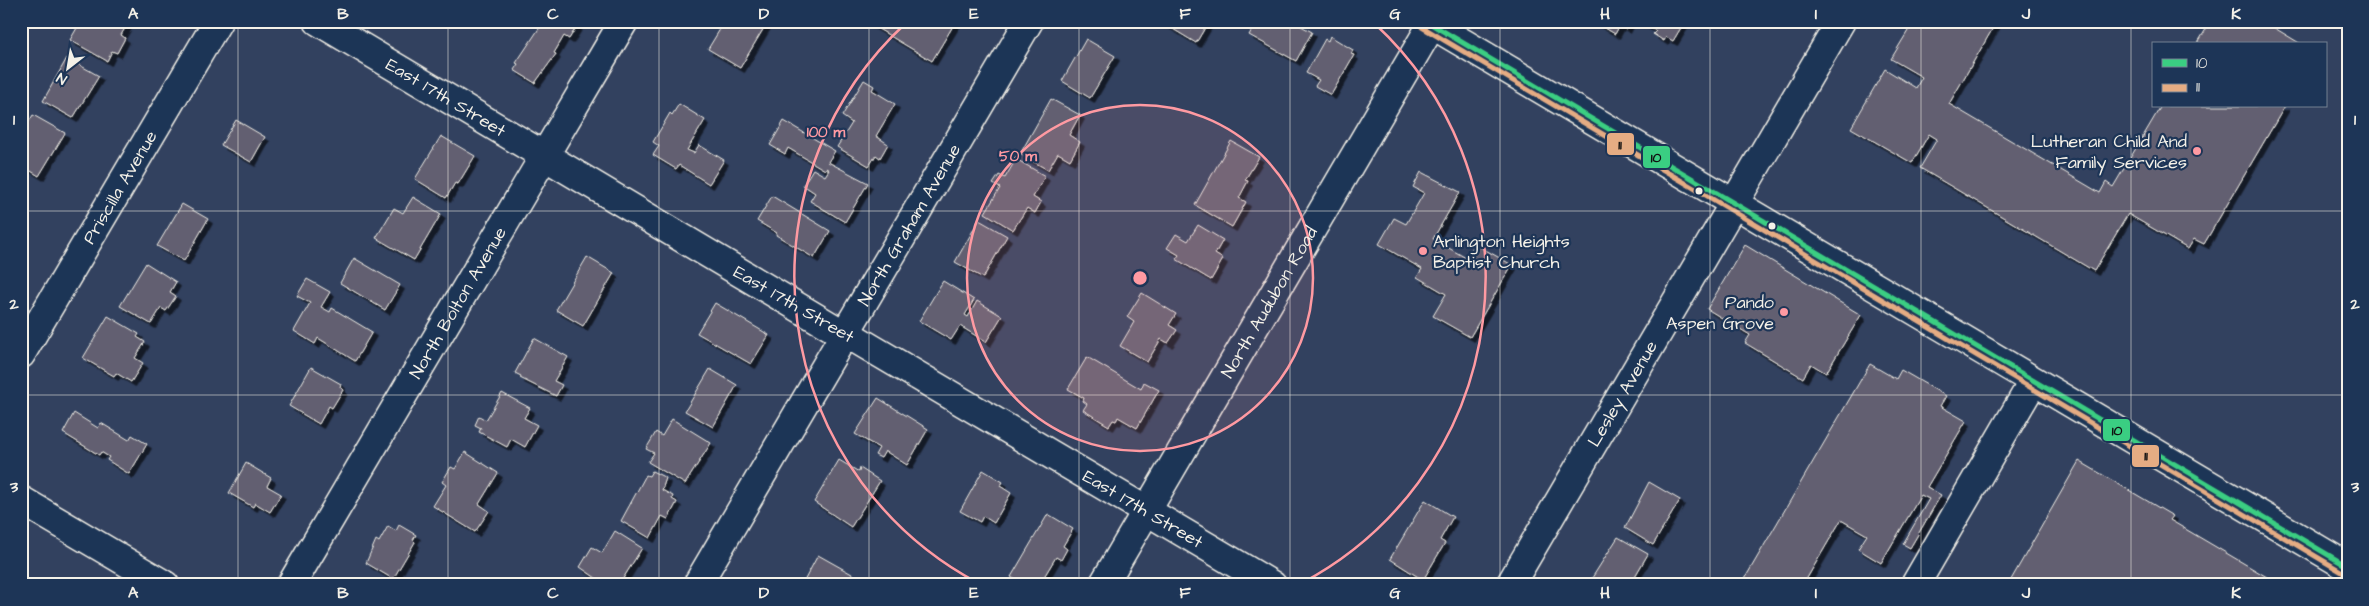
<svg xmlns="http://www.w3.org/2000/svg" width="2369" height="606" font-family="'Architects Daughter',sans-serif">
<style>
.building{fill:#625e71;stroke:#f4f1e8;filter:url(#shadow)}
.lines{fill:none;stroke-linecap:round;stroke-linejoin:round}
.street-casing{stroke:#f4f1e8;stroke-width:31}
.secondary-casing{stroke:#f4f1e8;stroke-width:31}
.street{stroke:#1d3557;stroke-width:28}
.secondary{stroke:#1d3557;stroke-width:28}
.bus-1-casing{stroke:#1d3557;stroke-width:9}
.bus-2-casing{stroke:#1d3557;stroke-width:9}
.bus-1{stroke:#3ace82;stroke-width:5}
.bus-2{stroke:#e5ac83;stroke-width:5}
.grid{fill:none;stroke:#f4f1e8;stroke-width:1;stroke-opacity:0.55}
.ring{fill:none;stroke:#ff9aa2;stroke-width:2.5}
.poi-dot{fill:#ff9aa2;stroke:#1d3557;stroke-width:2}
.bus-dot{fill:#f4f1e8;stroke:#1d3557;stroke-width:2}
.labels{text-anchor:middle;stroke-width:4.5;stroke-linejoin:round;paint-order:stroke}
.street-label{font-size:18px;fill:#f4f1e8;stroke:#1d3557}
.poi-label{font-size:18px;fill:#f4f1e8;stroke:#1d3557;text-anchor:end}
.centre{fill:#ff9aa2;stroke:#1d3557;stroke-width:2.5}
.ring-label{font-size:15px;text-anchor:middle;font-weight:bold;fill:#ff9aa2;stroke:#1d3557;stroke-width:4.5;stroke-linejoin:round;paint-order:stroke}
.line-badge{stroke:#1d3557;stroke-width:2}
.pale-badge-label{font-size:14px;text-anchor:middle;font-weight:bold;fill:#111}
.neatline{fill:none;stroke:#f4f1e8;stroke-width:2}
.grid-label{font-size:16px;text-anchor:middle;font-weight:bold;fill:#f4f1e8}
</style>
<defs>
<filter id="shadow"><feDropShadow dx="4.5" dy="4.5" stdDeviation="0" flood-color="#0009"/></filter>
</defs>
<rect width="100%" height="100%" fill="#32415f"/>
<filter id="ink" filterUnits="userSpaceOnUse"><feTurbulence type="fractalNoise" baseFrequency=".02" numOctaves="2"/><feDisplacementMap in="SourceGraphic" scale="10" xChannelSelector="R" yChannelSelector="G"/><feConvolveMatrix kernelMatrix="1 2 1 2 8 2 1 2 1" color-interpolation-filters="sRGB"/></filter>
<g filter="url(#ink)">
<!-- building -->
<path class="building" d="M81 21H129L121 35 125 38 117 53 112 51 107 61 70 40Z
M544 21H580L569 39 564 36 554 53 556 54 535 83 514 70 518 64 516 63Z
M725 21H768L740 68 708 49Z
M865 21H903L914 28 918 21H956L932 61Z
M1164 21H1209L1196 43 1163 23Z
M1257 21H1292L1312 32 1296 61 1249 35Z
M1630 21 1626 29 1620 25 1615 34 1595 22Z
M1646 21H1685L1673 41 1666 37 1664 41 1653 34 1656 31 1644 24Z
M1914 21H1997L1949 104 2100 193 2106 182 2113 187 2161 106H2285L2204 244 2194 239 2188 249 2128 214 2094 271 1920 168 1937 139 1929 134 1912 163 1851 128 1885 69 1916 88 1922 77 1891 59Z
M2211 21H2263L2301 44H2197Z
M1330 36 1353 50 1351 54 1354 55 1331 95 1315 86 1319 80 1306 73 1325 39 1328 41Z
M1086 39 1115 56 1090 98 1062 81Z
M67 58 99 76 73 118 43 101Z
M864 80 874 86 872 90 895 104 876 136 888 144 880 158 876 155 869 166 837 147 852 123 842 116Z
M1051 99 1080 115 1069 135 1080 142 1070 160 1058 153 1048 170 1020 154Z
M679 104 705 120 687 150 694 153 699 145 724 160 709 184 679 165 676 169 653 155 659 146 653 142 670 113 672 115Z
M33 115 65 133 39 176 21 165V135Z
M236 120 265 137 251 162 221 145Z
M784 121 835 151 828 162 868 183 845 222 810 201 815 193 803 185 813 169 825 176 829 170 826 168 825 170 788 148 785 154 770 145Z
M441 136 475 156 458 184 455 183 446 198 415 179Z
M1231 141 1259 157 1245 180 1248 181 1239 198 1246 202 1232 227 1195 205Z
M1016 159 1045 176 1033 197 1041 202 1035 213 1027 208 1013 230 985 213 1000 188 993 184 999 175 1005 178Z
M1421 172 1460 192 1433 239 1466 258 1475 244 1512 265 1470 337 1433 316 1446 294 1417 277 1422 269 1379 244 1394 218 1406 224 1424 193 1413 187Z
M772 196 830 231 814 258 776 235 777 233 757 221Z
M413 197 441 214 414 260 376 238 394 208 403 213Z
M182 204 208 219 184 261 157 246Z
M979 220 1007 236 983 278 955 262Z
M1198 225 1223 240 1215 254 1223 259 1211 280 1176 259 1179 255 1167 248 1176 234 1188 241Z
M1745 245 1861 315 1826 373 1811 364 1803 378 1745 343 1750 335 1707 309Z
M587 257 614 273 583 326 556 310Z
M354 258 400 285 385 310 340 283Z
M146 263 176 282 170 292 176 296 166 311 161 308 151 324 120 306Z
M307 279 330 292 321 307 330 312 332 308 372 332 355 361 318 338 315 344 294 331 310 303 297 296Z
M943 281 974 300 965 315 968 317 977 301 1002 316 986 342 960 326 951 340 919 321Z
M1142 293 1176 314 1169 325 1177 330 1168 343 1161 339 1147 362 1120 346 1134 322 1127 317Z
M715 303 769 335 751 364 697 333Z
M108 316 139 334 137 337 145 342 135 358 143 363 131 382 116 373 114 376 83 358Z
M534 338 568 357 554 381 562 385 556 396 520 378 521 376 515 373Z
M1087 357 1141 389 1144 382 1159 390 1137 428 1118 417 1116 421 1113 420 1109 426 1083 410 1087 404 1083 401 1084 398 1068 389Z
M1870 364 1896 379 1901 370 1946 396 1940 406 1966 421 1927 487 1941 495 1910 548 1903 544 1929 499 1921 495 1881 563 1858 549 1867 535 1841 520 1803 585H1741Z
M311 367 341 384 340 387 343 390 332 408 329 406 319 424 289 406Z
M710 369 737 385 713 427 685 411Z
M502 393 530 408 524 418 537 425 525 447 511 439 507 447 479 432 481 428 475 425 479 416 486 420Z
M878 398 928 429 907 465 885 451 881 458 875 455 879 448 855 434Z
M74 413 98 428 101 423 129 440 132 435 147 444 129 474 107 460 109 457 101 452 99 455 63 433Z
M672 419 711 443 685 484 648 462 654 453 646 449 656 432 662 436Z
M465 452 498 473 479 504 489 511 475 532 433 506 446 485 442 482 451 467 455 469Z
M839 460 859 472 860 468 880 481 851 527 814 502Z
M2079 461 2173 516 2170 520 2272 580 2269 585H2008Z
M246 463 271 478 267 486 281 494 270 512 255 503 253 507 229 493Z
M983 470 1003 482 1000 486 1011 493 994 523 983 516 980 522 960 511Z
M652 471 666 478 662 490 673 496 672 499 677 502 668 519 662 516 650 538 621 521 646 475 649 476Z
M1649 482 1680 500 1653 545 1625 528Z
M1425 500 1453 517 1440 540 1445 543 1423 580 1390 559Z
M1048 514 1073 529 1063 546 1067 549 1061 560 1056 557 1039 585H1024L1011 577Z
M399 525 416 535 413 540 415 542 393 579 366 563 376 540 379 542 388 526 396 531Z
M615 531 642 548 619 585H606L580 567 592 547 602 553Z
M1618 537 1648 554 1634 578 1641 582 1640 585H1596L1590 581Z
M818 555 859 578 855 585H802Z"/>
<g class="lines">
<defs>
<g id="street">
<path id="s1" d="M318 21 845 335H849L1272 585"/>
<path id="s2" d="M21 354 218 21"/>
<path d="M21 500 165 585"/>
<path id="s3" d="M291 585 624 21"/>
<path id="s4" d="M697 585 1029 21"/>
<path id="s5" d="M1103 585 1434 21"/>
<path id="s6" d="M1510 585 1841 21"/>
<path d="M1915 585 2033 382"/>
</g>
<path id="secondary" d="M1426 21 2348 567"/>
</defs>
<!-- street casing -->
<use href="#street" class="street-casing"/>
<!-- secondary casing -->
<use href="#secondary" class="secondary-casing"/>
<!-- street -->
<use href="#street" class="street"/>
<!-- secondary -->
<use href="#secondary" class="secondary"/>
<defs>
<path id="bus-1" d="M1426 21 2347 566"/>
<path id="bus-2" d="M1422 27 2344 573"/>
</defs>
<!-- bus-1 casing -->
<use href="#bus-1" class="bus-1-casing"/>
<!-- bus-2 casing -->
<use href="#bus-2" class="bus-2-casing"/>
<!-- bus-1 -->
<use href="#bus-1" class="bus-1"/>
<!-- bus-2 -->
<use href="#bus-2" class="bus-2"/>
</g>
</g>
<!-- grid -->
<path class="grid" d="M238 21V585M448 21V585M659 21V585M869 21V585M1079 21V585M1290 21V585M1500 21V585M1710 21V585M1921 21V585M2131 21V585M21 211H2348M21 395H2348"/>
<!-- distance rings -->
<circle cx="1140" cy="278" r="173" fill="#ff9aa2" fill-opacity=".12"/>
<g class="ring">
<circle cx="1140" cy="278" r="173"/>
<path d="M978 583A346 346 0 0 1 906 23M1374 23A346 346 0 0 1 1302 583"/>
</g>
<!-- markers -->
<g class="poi-dot">
<circle cx="2197" cy="151" r="5"/>
<circle cx="1423" cy="251" r="5"/>
<circle cx="1784" cy="312" r="5"/>
</g>
<g class="bus-dot">
<circle cx="1699" cy="191" r="4.5"/>
<circle cx="1772" cy="226" r="4.5"/>
</g>
<g class="labels">
<!-- street labels -->
<g class="street-label">
<text dy="6" stroke="none"><textPath href="#s1" startOffset="149">East 17th Street</textPath></text>
<text dy="6" stroke="none"><textPath href="#s2" startOffset="194">Priscilla Avenue</textPath></text>
<text dy="6" stroke="none"><textPath href="#s4" startOffset="418">North Graham Avenue</textPath></text>
<text dy="6" stroke="none"><textPath href="#s3" startOffset="328">North Bolton Avenue</textPath></text>
<text dy="6" stroke="none"><textPath href="#s5" startOffset="328">North Audubon Road</textPath></text>
<text transform="translate(794 304) rotate(30)" y="6">East 17th Street</text>
<text dy="6" stroke="none"><textPath href="#s6" startOffset="222">Lesley Avenue</textPath></text>
<text dy="6" stroke="none"><textPath href="#s1" startOffset="959">East 17th Street</textPath></text>
</g>
<!-- poi labels -->
<g class="poi-label">
<text x="2187" y="147">Lutheran Child And<tspan x="2187" dy="21">Family Services</tspan></text>
<text x="1433" y="247" text-anchor="start">Arlington Heights<tspan x="1433" dy="21">Baptist Church</tspan></text>
<text x="1774" y="308">Pando<tspan x="1774" dy="21">Aspen Grove</tspan></text>
</g>
</g>
<circle cx="1140" cy="278" r="8" class="centre"/>
<g class="ring-label">
<text x="826" y="137">100 m</text>
<text x="1018" y="161">50 m</text>
</g>
<g class="line-badge">
<rect x="1606" y="132" width="29" height="24" rx="5" fill="#e5ac83"/>
<rect x="1642" y="145" width="29" height="24" rx="5" fill="#3ace82"/>
<rect x="2102" y="418" width="29" height="24" rx="5" fill="#3ace82"/>
<rect x="2131" y="444" width="29" height="24" rx="5" fill="#e5ac83"/>
</g>
<g class="pale-badge-label">
<text x="1620" y="149">11</text>
<text x="1656" y="162">10</text>
<text x="2117" y="435">10</text>
<text x="2146" y="460">11</text>
</g>
<!-- margin -->
<rect width="2369" height="606" fill="none" stroke="#1d3557" stroke-width="55"/>
<!-- legend -->
<rect x="2152" y="42" width="175" height="65" fill="#1d3557" stroke="#738091"/>
<rect x="2162" y="59" width="25" height="8" fill="#3ace82" stroke="#738091"/>
<text x="2196" y="68" font-size="15" fill="#f4f1e8">10</text>
<rect x="2162" y="84" width="25" height="8" fill="#e5ac83" stroke="#738091"/>
<text x="2196" y="92" font-size="15" fill="#f4f1e8">11</text>
<!-- north arrow -->
<g transform="translate(68 68) rotate(211)" stroke="#1d3557" stroke-width="4" paint-order="stroke">
<path d="M0-4L9 19L0 12L-9 19Z" fill="#f4f1e8"/>
<text y="-8" font-size="14" font-weight="bold" text-anchor="middle" fill="#f4f1e8">N</text>
</g>
<rect x="28" y="28" width="2314" height="550" class="neatline"/>
<g class="grid-label">
<text x="133" y="19">A</text>
<text x="343" y="19">B</text>
<text x="553" y="19">C</text>
<text x="764" y="19">D</text>
<text x="974" y="19">E</text>
<text x="1185" y="19">F</text>
<text x="1395" y="19">G</text>
<text x="1605" y="19">H</text>
<text x="1816" y="19">I</text>
<text x="2026" y="19">J</text>
<text x="2236" y="19">K</text>
<text x="14" y="125">1</text>
<text x="2355" y="125">1</text>
<text x="14" y="309">2</text>
<text x="2355" y="309">2</text>
<text x="14" y="492">3</text>
<text x="2355" y="492">3</text>
<text x="133" y="598">A</text>
<text x="343" y="598">B</text>
<text x="553" y="598">C</text>
<text x="764" y="598">D</text>
<text x="974" y="598">E</text>
<text x="1185" y="598">F</text>
<text x="1395" y="598">G</text>
<text x="1605" y="598">H</text>
<text x="1816" y="598">I</text>
<text x="2026" y="598">J</text>
<text x="2236" y="598">K</text>
</g>
</svg>
